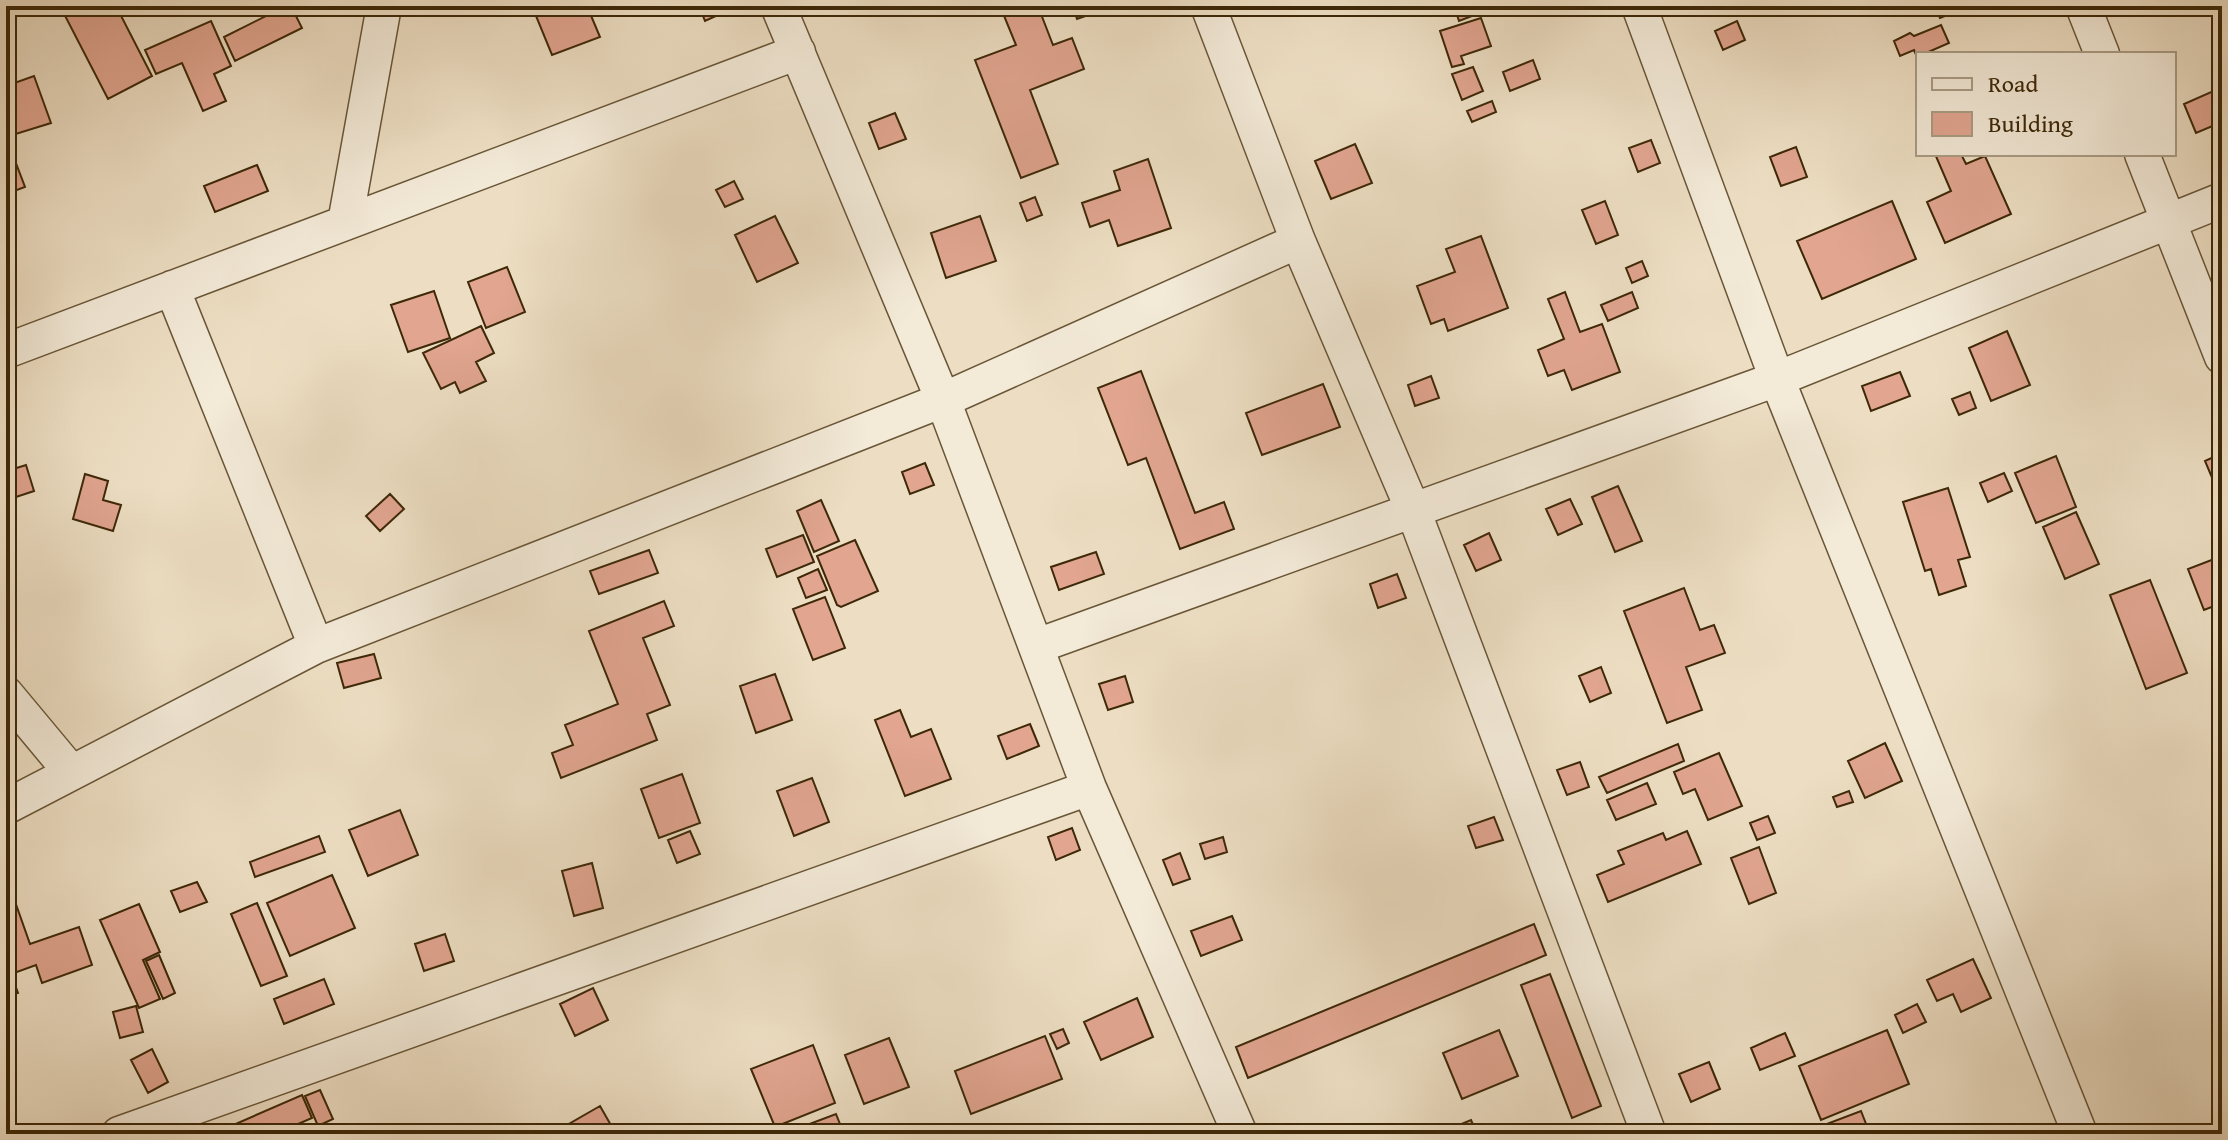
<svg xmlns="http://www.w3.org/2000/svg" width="2228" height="1140" font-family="'Gentium Book Plus',serif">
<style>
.building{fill:#e1a590;stroke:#3d2808;stroke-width:2}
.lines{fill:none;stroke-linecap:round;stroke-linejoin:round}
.minor-casing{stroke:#695637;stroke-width:37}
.minor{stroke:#f3ead8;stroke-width:34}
</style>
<rect width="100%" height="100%" fill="#eddec3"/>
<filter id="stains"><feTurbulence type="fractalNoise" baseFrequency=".0025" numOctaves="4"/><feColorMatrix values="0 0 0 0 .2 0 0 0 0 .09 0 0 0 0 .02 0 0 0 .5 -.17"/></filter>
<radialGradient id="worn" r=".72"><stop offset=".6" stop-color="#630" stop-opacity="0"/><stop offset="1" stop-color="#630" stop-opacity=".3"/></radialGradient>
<!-- building -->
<path class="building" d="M60 6H116L152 76 108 99Z
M286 6H291L302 28 235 61 224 37Z
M545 6H587L600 37 552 55 534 11Z
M699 6H738L705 21Z
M1000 6H1050L1051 9 1041 14 1053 45 1072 38 1084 69 1030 90 1058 164 1021 178 975 60 1016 45Z
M1073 6H1092L1094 13 1077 19Z
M1454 6H1498L1459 21Z
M1923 6H1958L1960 10 1940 18 1937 11 1926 15Z
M1481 18 1491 46 1461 56 1464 64 1452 67 1440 31Z
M211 21 231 66 214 74 226 101 203 111 182 63 156 74 145 50Z
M1737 21 1745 40 1723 50 1715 31Z
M1941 25 1949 43 1917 57 1914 50 1900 56 1894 41 1910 33 1914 36Z
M1533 60 1540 79 1510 91 1503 72Z
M1473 67 1483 91 1462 100 1452 74Z
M34 76 51 123 6 137V86Z
M2218 89 2222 98V122L2196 133 2184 104Z
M1492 101 1496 112 1472 122 1467 111Z
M895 113 906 139 879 149 869 123Z
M6 137 25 187 6 194Z
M1651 140 1660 163 1638 172 1629 148Z
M1355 144 1372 183 1331 199 1315 161Z
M1796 147 1807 177 1781 186 1770 157Z
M1935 154H1961L1966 164 1985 156 2011 214 1945 243 1927 202 1951 191Z
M1148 159 1171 228 1118 246 1109 220 1090 227 1082 203 1120 190 1114 171Z
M257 165 268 191 215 212 204 186Z
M734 181 743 199 725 207 716 190Z
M1035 197 1042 215 1027 221 1020 203Z
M1605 201 1618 235 1596 244 1582 210Z
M1892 201 1916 259 1822 299 1797 241Z
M775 216 798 263 757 282 735 235Z
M980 216 996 261 946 278 931 233Z
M1481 236 1508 308 1448 331 1444 319 1431 324 1417 286 1455 272 1446 249Z
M1642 261 1648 276 1632 283 1626 268Z
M507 267 525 312 486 328 468 282Z
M434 291 450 338 408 352 391 305Z
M1565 292 1580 332 1602 324 1620 372 1572 390 1564 370 1548 376 1538 350 1564 339 1548 299Z
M1632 292 1638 308 1608 321 1601 305Z
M481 326 494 353 476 362 486 381 460 393 455 382 441 389 423 353Z
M2007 331 2030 385 1991 401 1969 348Z
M1141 371 1195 513 1224 502 1234 529 1180 549 1146 458 1128 465 1098 388Z
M1900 372 1910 396 1871 411 1862 386Z
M1431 376 1439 398 1415 406 1408 385Z
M1323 384 1340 427 1262 455 1246 413Z
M1970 392 1976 408 1959 415 1952 399Z
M2222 453V476L2213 480 2205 461Z
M2056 456 2076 507 2036 523 2015 473Z
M925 463 934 485 910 494 902 472Z
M26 465 34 491 16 497 7 471Z
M2004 473 2012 491 1988 502 1980 483Z
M85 474 108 481 103 500 121 505 113 531 73 519Z
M1618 486 1642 541 1615 552 1592 497Z
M1948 488 1970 557 1958 560 1966 586 1939 595 1931 569 1925 571 1903 502Z
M390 494 404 509 380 531 366 516Z
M1570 499 1582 524 1558 535 1546 509Z
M821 500 839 541 814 552 797 511Z
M2076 512 2099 564 2065 579 2043 527Z
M1489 533 1501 560 1476 571 1464 545Z
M803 535 814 562 777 577 766 549Z
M855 540 878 591 841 607 837 605 817 556Z
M649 550 658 573 599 594 590 571Z
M1096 552 1104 574 1059 590 1051 567Z
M2222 556V603L2204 610 2188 569Z
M818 569 827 590 806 598 798 578Z
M1397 574 1406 598 1378 608 1370 584Z
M2150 580 2187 673 2146 689 2110 595Z
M1684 588 1700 630 1714 625 1725 653 1686 667 1702 710 1667 723 1624 611Z
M825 597 845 648 813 660 793 609Z
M664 601 674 626 643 638 670 705 647 714 657 740 561 778 552 753 573 745 565 725 618 704 589 631Z
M374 654 381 678 344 688 337 663Z
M1601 667 1611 693 1590 702 1579 676Z
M775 674 792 720 756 733 740 686Z
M1125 676 1133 702 1108 710 1099 684Z
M900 710 911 737 931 729 951 779 905 796 875 720Z
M1030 724 1039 746 1007 759 998 736Z
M1885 743 1902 781 1865 798 1848 761Z
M1678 744 1684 761 1607 793 1599 777Z
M1719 753 1742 806 1708 820 1695 789 1683 794 1674 772Z
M1580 762 1589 787 1567 795 1557 770Z
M682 774 700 823 659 838 641 789Z
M812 778 829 822 794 836 777 791Z
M1647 783 1656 804 1616 820 1607 800Z
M1849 791 1853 802 1837 807 1833 797Z
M400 810 418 855 368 876 349 830Z
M1768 816 1775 833 1757 840 1750 823Z
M1494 817 1503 840 1476 848 1468 826Z
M1072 828 1080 850 1056 860 1048 837Z
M690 831 700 854 677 863 668 840Z
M1687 831 1701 864 1608 902 1597 875 1624 864 1618 851 1663 833 1666 840Z
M319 836 325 852 255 877 250 862Z
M1223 837 1227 852 1205 859 1200 844Z
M1759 847 1776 893 1749 904 1731 858Z
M1180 853 1190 879 1173 885 1163 860Z
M592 863 603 908 574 916 562 871Z
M332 875 355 928 290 956 267 903Z
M6 876 30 944 79 927 92 965 42 983 36 965 11 974 18 993 6 997Z
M197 882 207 902 180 912 171 891Z
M257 903 287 976 261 986 231 914Z
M139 904 160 952 143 960 160 999 139 1008 100 920Z
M1232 916 1242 940 1201 956 1191 931Z
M1534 924 1546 955 1248 1078 1236 1047Z
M445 934 454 961 424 971 415 944Z
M159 955 175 993 163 999 146 961Z
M1973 959 1991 998 1961 1012 1953 994 1937 1001 1927 980Z
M1550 974 1601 1106 1572 1118 1521 985Z
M324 979 334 1004 284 1024 274 999Z
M593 988 608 1020 575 1036 560 1004Z
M1137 998 1153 1037 1101 1060 1084 1022Z
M1917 1004 1926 1022 1903 1033 1895 1015Z
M136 1006 143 1032 120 1038 113 1012Z
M1063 1029 1069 1043 1057 1049 1050 1034Z
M1499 1030 1518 1076 1462 1099 1443 1053Z
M1887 1030 1909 1084 1821 1120 1799 1066Z
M1785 1033 1795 1056 1760 1070 1751 1048Z
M1045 1036 1062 1079 971 1114 955 1071Z
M889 1038 909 1087 864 1104 845 1055Z
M813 1045 835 1103 775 1127 751 1069Z
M152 1049 168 1082 148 1093 131 1060Z
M1709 1062 1720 1089 1691 1102 1679 1074Z
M320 1090 333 1119 318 1126 305 1096Z
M302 1095 312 1118 275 1134H235L231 1126Z
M600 1106 616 1134H556L555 1132Z
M1861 1111 1870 1134H1828L1824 1125Z
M836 1114 844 1134H783Z
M1471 1120 1477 1134H1437Z"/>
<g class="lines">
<defs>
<path id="minor" d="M778 6 943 400 1089 788 1240 1134
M1208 6 1298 241 1413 510 1649 1134
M1639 6 1777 379 2080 1134
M2083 6 2102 54
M2142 154 2222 357
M345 223 384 6
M172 288 316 646
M6 351 798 52
M1037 646 1777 379 2222 200
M6 694 71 772
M6 807 316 646 943 400 1298 241
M119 1134 1089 788"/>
</defs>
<!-- minor casing -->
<use href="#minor" class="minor-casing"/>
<!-- minor -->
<use href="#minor" class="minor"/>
</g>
<!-- margin -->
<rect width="2228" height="1140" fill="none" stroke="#eddec3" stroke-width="32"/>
<rect x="8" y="8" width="2212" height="1124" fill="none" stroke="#3d2808" stroke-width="4"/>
<rect x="16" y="16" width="2196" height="1108" fill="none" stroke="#3d2808" stroke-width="2"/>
<!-- legend -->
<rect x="1916" y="52" width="260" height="104" fill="#f3ead8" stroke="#aa9c85" stroke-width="2"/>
<rect x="1932" y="78" width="40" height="12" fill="#f3ead8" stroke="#aa9c85" stroke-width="2"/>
<text x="1988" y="92" font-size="24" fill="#3d2808">Road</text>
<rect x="1932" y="112" width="40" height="24" fill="#e1a590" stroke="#aa9c85" stroke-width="2"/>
<text x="1988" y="132" font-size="24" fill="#3d2808">Building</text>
<rect width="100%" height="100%" filter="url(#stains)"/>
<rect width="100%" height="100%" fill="url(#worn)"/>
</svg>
